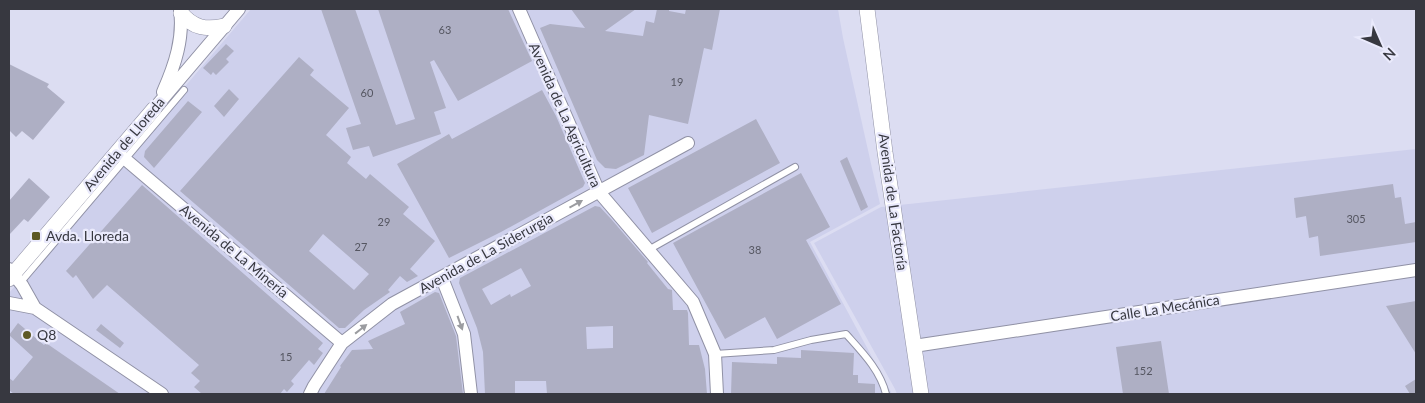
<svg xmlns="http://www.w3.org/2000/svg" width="1425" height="403" font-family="Lato,sans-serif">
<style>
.built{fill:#ced0ec}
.building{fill:#aeafc4;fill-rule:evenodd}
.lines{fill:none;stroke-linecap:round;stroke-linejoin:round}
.service-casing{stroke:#9091a5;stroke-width:8}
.minor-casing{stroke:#9091a5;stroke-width:14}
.tertiary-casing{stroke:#9091a5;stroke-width:16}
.service{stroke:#fff;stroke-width:6}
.minor{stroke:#fff;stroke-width:12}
.tertiary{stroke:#fff;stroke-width:15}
.oneway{fill:#9b9ca0}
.poi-dot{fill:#5e5925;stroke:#eaeafc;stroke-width:2}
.labels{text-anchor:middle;stroke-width:4.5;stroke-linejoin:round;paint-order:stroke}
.number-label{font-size:11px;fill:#555661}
.street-label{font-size:14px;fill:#373840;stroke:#eaeafc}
.poi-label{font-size:14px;fill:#373840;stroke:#eaeafc;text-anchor:start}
</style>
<rect width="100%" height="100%" fill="#dcddf2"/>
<!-- built -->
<path class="built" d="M251 9H838L843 38 880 204 810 242 892 394H9V293Z
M1416 149V394H897L895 389 814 243 881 207Z"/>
<!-- building -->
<path class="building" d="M321 9H355L396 125 415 119 378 9H508L532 61 458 101 434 60 430 62 446 108 434 112 441 134 373 157 369 146 353 150 346 128 361 124Z
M571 9H636L605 31 643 36 646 21 654 23 657 9H669V11L685 14 686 9H720L712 50 704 48 688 124 649 115 644 155 616 169 605 168 597 160 540 28 550 24 585 28Z
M226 44 234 51 226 59 229 62 216 75 213 72 211 75 203 68Z
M299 57 314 70 310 75 349 108 326 135 351 157 347 163 366 179 370 174 409 207 403 214 435 241 410 269 418 276 407 282 400 276 388 290 390 292 364 310 345 328H339L180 191ZM323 234 369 274 354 290 309 251Z
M9 64 49 84 47 87 65 102 33 140 22 131 16 137 9 130Z
M229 89 239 99 224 117 214 106Z
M542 90 556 116 585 183 583 187 501 232 449 258 397 164 449 134 452 139Z
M188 101 202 112 154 168 144 157 145 151Z
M756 119 780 163 652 233 628 188Z
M847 157 868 207 861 211 840 161Z
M801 173 830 227 806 240 841 304 777 339 765 317 725 339 673 243Z
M29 178 50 197 28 222 24 219 9 235V201Z
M1393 184 1395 198 1401 197 1405 224 1416 222V242L1320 256 1318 236 1309 238 1306 216 1296 218 1294 198Z
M142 185 323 343 318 349 323 353 314 365 309 360 291 381 294 384 287 392 284 389 280 394H202L194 387 200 381 191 373 199 365 107 285 93 299 76 275 73 278 66 271Z
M595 206 600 207 612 220 648 262 647 263 668 289 672 290 673 310H687L688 313 689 345H699L705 369 707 394H547L546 381H515V394H485L483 352 477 328 459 283 460 278ZM521 268 531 286 511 297 510 294 491 305 482 289ZM613 326V348L587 349 586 327Z
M435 292 439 293 456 336 463 394H324L341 367 340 366 352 350 373 349 368 341 405 324 400 312Z
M1416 301V354L1386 306Z
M18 323 44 345 46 343 120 394H14L9 390V378L13 381 33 357 9 335Z
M101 324 124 343 120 348 96 330Z
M1161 341 1169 394H1123L1116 347Z
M801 350 854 353 853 375H858V383L875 384V394H731L732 362 777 364V357L801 358Z
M1416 379V394H1410L1405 386Z"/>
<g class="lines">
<defs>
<path id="service" d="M650 249 795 167
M20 283 184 90
M715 354 774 350 811 340 846 334C862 352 880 370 886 394"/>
<path id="minor" d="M519 9 599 192 693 302 715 354 717 394
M163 92C175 65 184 38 180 9
M154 109 239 9
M125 159 342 343
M9 269 22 285 35 308 162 394
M442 278 464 334 471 394
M9 303 35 308
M914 346 1416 270
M310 394 314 386 342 343 392 304 688 143"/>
<path id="tertiary" d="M867 9 885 152 921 394
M181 13C193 28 206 30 224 26
M9 279 154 109"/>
</defs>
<!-- service casing -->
<use href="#service" class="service-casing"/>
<!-- minor casing -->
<use href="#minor" class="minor-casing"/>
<!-- tertiary casing -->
<use href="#tertiary" class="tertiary-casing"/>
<!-- service -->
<use href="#service" class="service"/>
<!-- minor -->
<use href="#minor" class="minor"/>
<!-- tertiary -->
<use href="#tertiary" class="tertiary"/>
</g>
<!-- one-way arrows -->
<defs><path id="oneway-solid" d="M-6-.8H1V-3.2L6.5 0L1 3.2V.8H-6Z" transform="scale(1.25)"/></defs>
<g class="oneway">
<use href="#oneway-solid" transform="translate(576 204) rotate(-29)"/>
<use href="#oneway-solid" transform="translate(460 323) rotate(70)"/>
<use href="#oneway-solid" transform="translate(361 329) rotate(-38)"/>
</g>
<!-- markers -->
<g class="poi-dot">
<rect x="31" y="231" width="10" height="10" rx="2.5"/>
<circle cx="27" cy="335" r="5"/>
</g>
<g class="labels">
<!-- number labels -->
<g class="number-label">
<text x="445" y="34">63</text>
<text x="677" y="86">19</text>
<text x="367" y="97">60</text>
<text x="1356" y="223">305</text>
<text x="384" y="226">29</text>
<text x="361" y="251">27</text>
<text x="755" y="254">38</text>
<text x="286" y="361">15</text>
<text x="1143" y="375">152</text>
</g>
<!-- street labels -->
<g class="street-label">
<text transform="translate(565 115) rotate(66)" y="5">Avenida de La Agricultura</text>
<text transform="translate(124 144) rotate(-50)" y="5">Avenida de Lloreda</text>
<text transform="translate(893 202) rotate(82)" y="5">Avenida de La Factoría</text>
<text transform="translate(234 251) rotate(40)" y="5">Avenida de La Minería</text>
<text transform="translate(486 253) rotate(-29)" y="5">Avenida de La Siderurgia</text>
<text transform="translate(1165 308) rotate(-9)" y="5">Calle La Mecánica</text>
</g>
<!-- poi labels -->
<g class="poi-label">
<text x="46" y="241">Avda. Lloreda</text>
<text x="37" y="340">Q8</text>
</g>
</g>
<!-- border -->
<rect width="1425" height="403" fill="none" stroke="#373840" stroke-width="20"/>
<!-- north arrow -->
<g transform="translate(1380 45) rotate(135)" stroke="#eaeafc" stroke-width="4" paint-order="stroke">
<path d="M0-4L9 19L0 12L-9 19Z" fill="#373840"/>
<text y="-8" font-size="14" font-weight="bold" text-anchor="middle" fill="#373840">N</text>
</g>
</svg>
